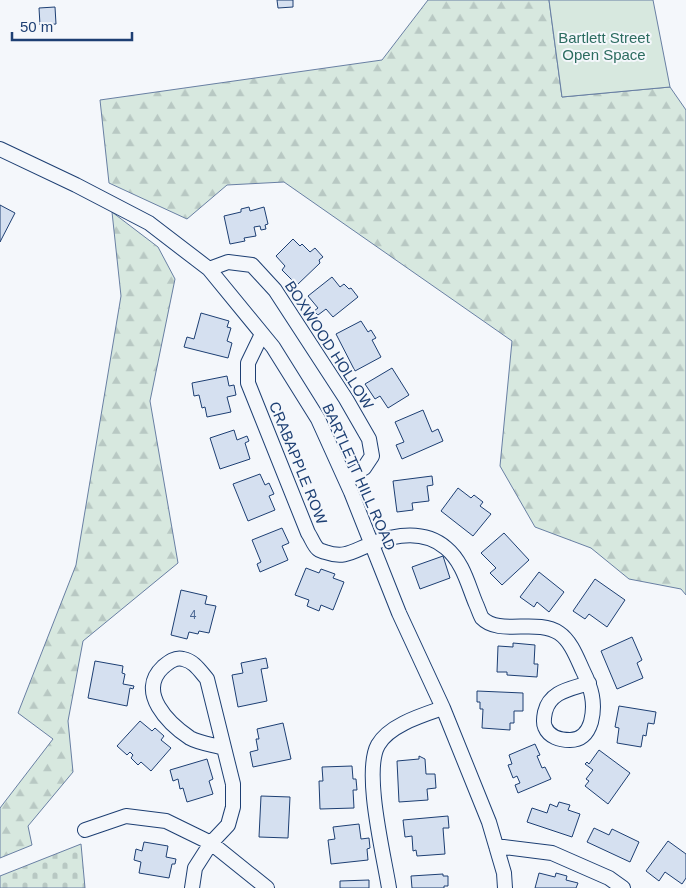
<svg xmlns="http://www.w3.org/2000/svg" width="686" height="888" font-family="Helvetica,sans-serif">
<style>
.forest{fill:url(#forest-firs);stroke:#687fa3}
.cemetery{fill:url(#cemetery-stones);stroke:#687fa3}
.green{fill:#d7e8df;stroke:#687fa3}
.building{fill:#d5e0f0;stroke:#1d3f73}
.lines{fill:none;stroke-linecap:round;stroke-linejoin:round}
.minor-casing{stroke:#1d3f73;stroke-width:16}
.minor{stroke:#f4f7fb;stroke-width:14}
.labels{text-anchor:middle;stroke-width:4;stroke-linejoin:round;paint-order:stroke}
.number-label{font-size:12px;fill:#4b6792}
.park-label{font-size:15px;fill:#2c6c60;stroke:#f4f7fb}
.street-label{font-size:15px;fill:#1d3f73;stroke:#f4f7fb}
</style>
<defs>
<pattern id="forest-firs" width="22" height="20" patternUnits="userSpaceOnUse" patternTransform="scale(1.25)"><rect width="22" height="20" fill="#d7e8df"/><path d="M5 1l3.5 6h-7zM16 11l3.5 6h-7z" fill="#b8c8c3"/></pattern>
<pattern id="cemetery-stones" width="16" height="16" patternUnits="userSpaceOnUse" patternTransform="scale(1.25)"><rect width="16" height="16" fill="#d7e8df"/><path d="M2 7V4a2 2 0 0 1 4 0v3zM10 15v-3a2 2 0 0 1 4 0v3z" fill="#b8c8c3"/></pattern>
</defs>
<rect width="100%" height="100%" fill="#f4f7fb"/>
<!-- forest -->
<path class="forest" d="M428 0H549L562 97 670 87 686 110V595L681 589 629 579 591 548 535 527 500 466 512 341 284 182 227 185 187 219 109 183 100 100 382 60Z
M112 212 158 247 175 279 150 401 178 563 83 641 68 721 73 772 28 826 32 845 0 858V808L53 739 18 713 76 565 121 296Z"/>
<!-- cemetery -->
<path class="cemetery" d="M81 844 85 888H0V876Z"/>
<!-- green -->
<path class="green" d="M549 0H653L670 87 562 97Z"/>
<!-- building -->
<path class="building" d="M277 0H293V7L278 8Z
M55 7 56 24 40 25 39 8Z
M0 205 15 213 0 242Z
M249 207 250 211 264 207 268 224 265 225 266 229 261 230 260 226 254 227 256 236 244 238 245 241 230 244 224 216 241 212V209Z
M293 239 300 246 302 244 310 252 315 248 323 257 319 260 320 263 297 285 282 270 285 266 276 256Z
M332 277 340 287 344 284 349 289 351 288 358 297 333 317 326 309 318 315 314 311 318 308 308 296Z
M201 313 229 321 227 327 231 328 227 341 232 343 228 358 184 347 187 337 194 339Z
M361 321 368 332 371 330 376 338 372 340 381 357 355 371 336 334Z
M392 368 409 395 388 408 380 396 375 399 365 384Z
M227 376 229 386 234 385 236 395 227 397 231 412 207 417 205 407 202 408 199 395 194 396 192 383Z
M423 410 432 432 438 429 443 441 402 459 396 445 404 442 395 422Z
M234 430 237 440 247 436 249 441 245 443 250 459 220 469 210 438Z
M260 474 265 485 269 483 274 494 269 496 275 510 248 521 233 484Z
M432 476 433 485 427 486 429 501 412 503 413 510 397 512 393 481Z
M458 488 471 498 474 495 483 502 480 506 491 514 473 536 441 511Z
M282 528 289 543 282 546 288 560 260 572 257 564 261 562 252 540Z
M504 533 529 560 502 585 490 573 496 568 481 553Z
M443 556 450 578 420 589 412 567Z
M306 568 319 573 321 569 335 574 333 578 344 582 333 610 321 605 319 611 307 606 309 600 295 595Z
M539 572 564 592 549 612 537 602 534 607 520 597Z
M595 579 625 600 607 627 589 614 585 619 573 611Z
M181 590 207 596 205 604 216 606 209 633 199 631 198 634 189 632 187 639 171 635Z
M632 637 642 660 637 663 643 678 617 689 601 651Z
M513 643 535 645 534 664H538L537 677 507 675V672H497L498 646 513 647Z
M266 658 268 668 261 669 267 701 238 707 232 675 243 673 241 663Z
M95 661 123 666 122 673 125 674 123 684 134 686 133 689 130 688 127 706 88 698Z
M477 691 523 693V711H514V723H510V730L482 728 483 709H480V702H477Z
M619 706 656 712 654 724 648 723 646 736 643 735 641 747 617 743 619 728 615 727Z
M140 721 152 731 155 728 164 736 161 740 171 748 151 771 141 762 138 765 131 758 133 755 130 752 127 755 117 746Z
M283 723 291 759 253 767 250 752 258 750 256 739H259L257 729Z
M535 744 540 755 537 756 542 768 545 767 551 779 518 793 515 785 520 783 517 776 513 778 508 765 512 764 509 755Z
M599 750 630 773 608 804 585 786 589 781 586 779 593 770 585 764 587 762 589 764Z
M419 756 425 759 426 774H435L436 788 427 789 428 800 399 802 397 761 419 759Z
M207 759 213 779 209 781 213 794 187 802 183 788 180 789 178 779 173 781 170 770Z
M352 766 353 779H356L357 790H353L354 808 320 809 319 781H323L322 767Z
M261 796 290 797 288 838 259 837Z
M559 802 570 805 568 810 580 814 572 837 527 822 532 808 547 813 550 804 557 807Z
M448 816 449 828H443L445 854 417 856 416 850 413 851 412 836 405 837 403 820Z
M359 824 361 839 369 838 370 848 367 849 368 860 331 864 328 840 335 839 333 827Z
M594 828 609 835 612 829 639 842 630 862 587 842Z
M668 841 686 854V878L682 884 665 872 659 881 646 871Z
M144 842 168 846 166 857 176 859 175 864H172L169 878 139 873 141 862 134 860 136 849 142 851Z
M539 873 555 877 556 873 567 876 566 880 578 883 576 888H535Z
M443 874V876H448V886H444V888H412L411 876Z
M369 880V888H340V881Z"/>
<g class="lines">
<defs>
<path id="minor" d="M0 149 76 185 149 223 209 269 273 347 318 419 351 492 399 613 443 708 489 822 504 873 505 888
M209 269 228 262 252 265 275 290 346 399 369 439 372 456 364 468 345 478
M262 334 248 363V383L308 533C311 537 314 546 318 549 320 551 323 551 325 552 345 559 353 551 371 544 396 534 425 530 446 548 463 562 468 585 476 604 478 608 480 615 482 618 499 636 537 618 559 633 571 641 577 658 583 671 591 687 596 703 591 722 588 732 582 740 570 740 560 740 549 737 545 727 543 723 544 717 545 712 550 691 571 689 589 683
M85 830 126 816 166 821 211 843 267 888
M496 846 552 853 609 878 623 888
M192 888 195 868 211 843 228 825 233 807V784L207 679C200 671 194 661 183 659 175 657 169 662 163 667 136 692 169 724 190 738 199 743 214 745 224 748
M389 888C384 856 363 772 378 745 389 725 423 715 443 708"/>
</defs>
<!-- minor casing -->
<use href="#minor" class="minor-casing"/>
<!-- minor -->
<use href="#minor" class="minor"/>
</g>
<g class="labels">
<!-- number labels -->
<g class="number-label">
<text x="193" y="619">4</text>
</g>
<!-- park labels -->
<g class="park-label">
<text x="604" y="43">Bartlett Street<tspan x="604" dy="17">Open Space</tspan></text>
</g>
<!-- street labels -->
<g class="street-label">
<text transform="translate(329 345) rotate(57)" y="5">BOXWOOD HOLLOW</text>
<text transform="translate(298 463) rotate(68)" y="5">CRABAPPLE ROW</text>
<text transform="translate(359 477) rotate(66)" y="5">BARTLETT HILL ROAD</text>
</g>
</g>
<!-- scale -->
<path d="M12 32v8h120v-8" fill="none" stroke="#1d3f73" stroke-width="2.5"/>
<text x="20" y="32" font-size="15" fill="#1d3f73" stroke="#f4f7fb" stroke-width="4" paint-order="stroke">50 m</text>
</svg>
